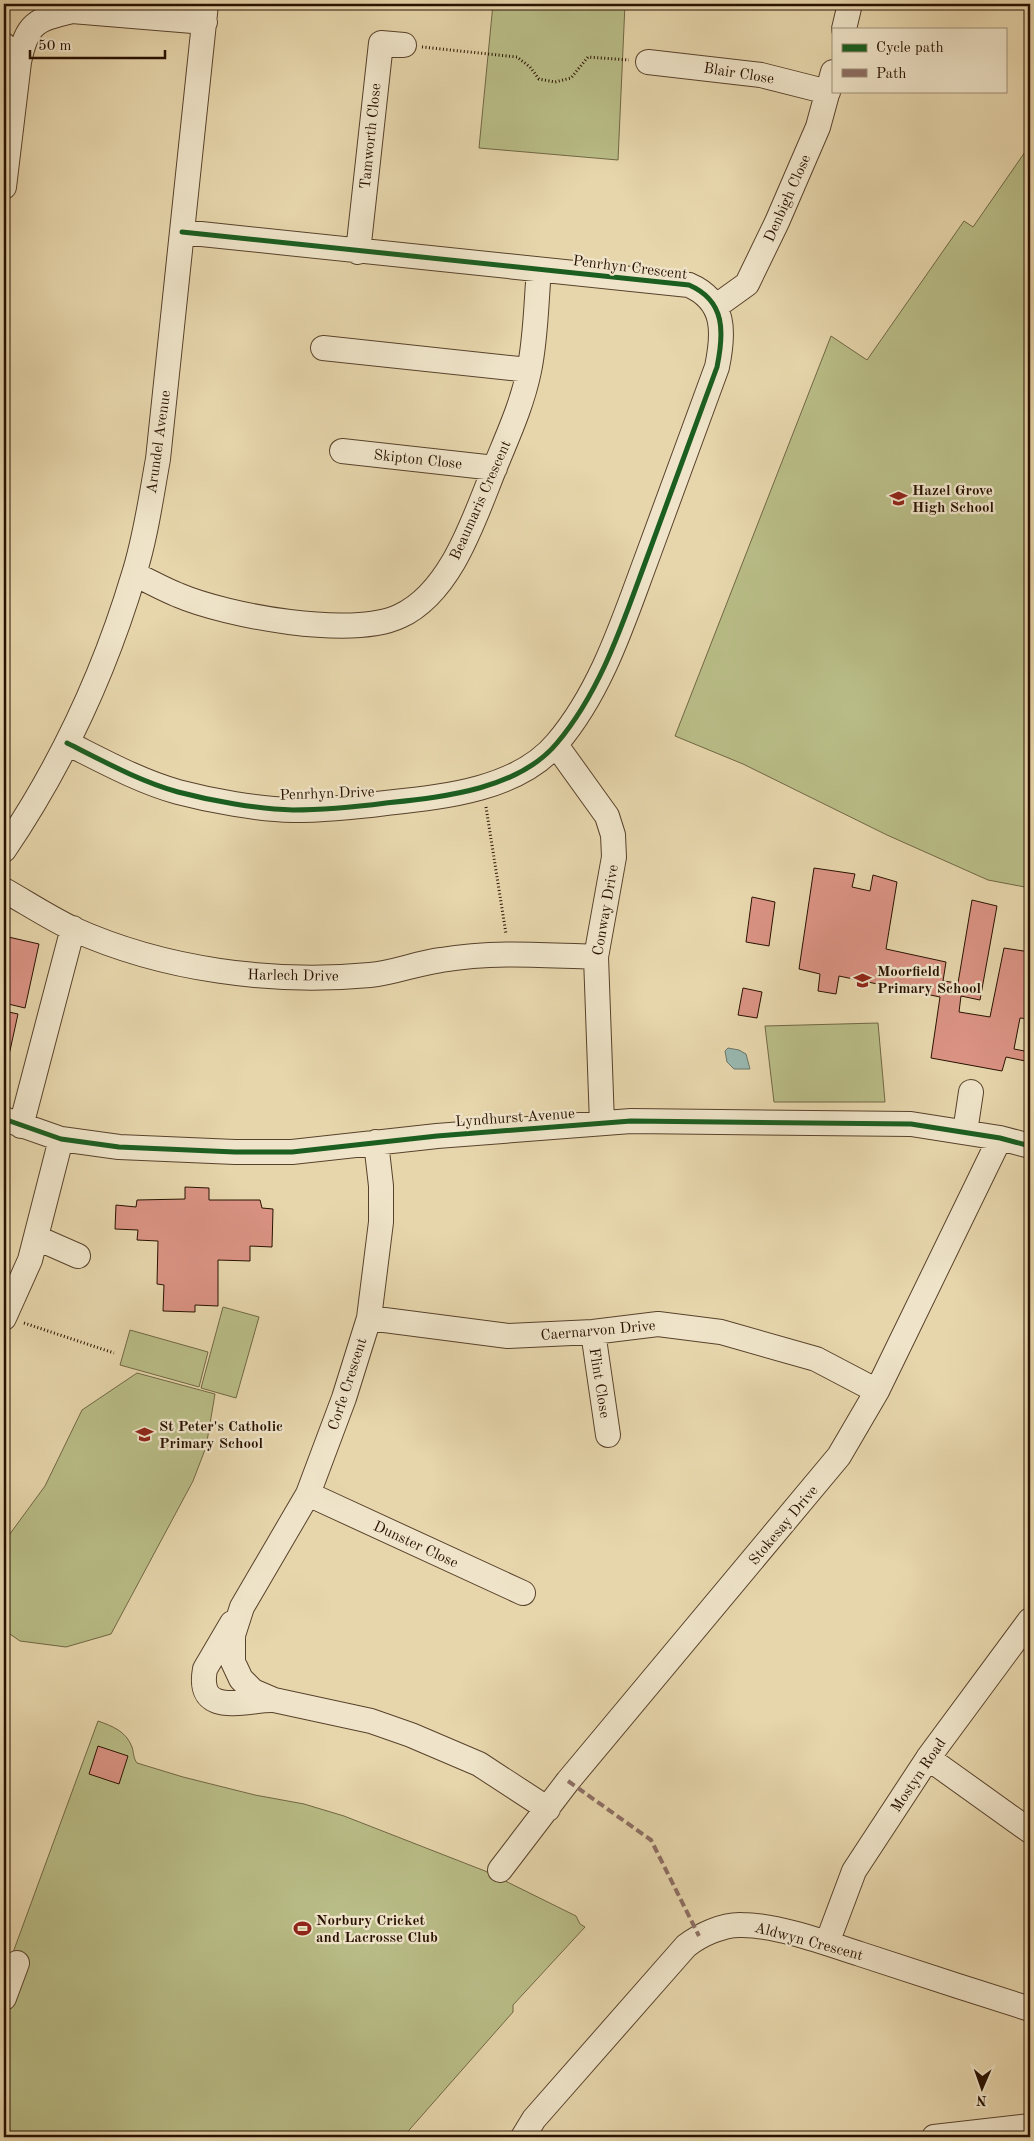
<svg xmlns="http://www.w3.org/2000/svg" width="1034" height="2141" font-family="'Old Standard TT',serif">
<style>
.green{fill:#b9bd87;stroke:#706744}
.water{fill:#98b8b0;stroke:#6b756a}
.building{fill:#db9384;stroke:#281100}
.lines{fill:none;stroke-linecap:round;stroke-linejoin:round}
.minor-casing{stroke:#58422b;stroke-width:26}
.path{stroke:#281100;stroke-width:3;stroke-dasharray:1 2.5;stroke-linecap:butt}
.minor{stroke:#efe4c9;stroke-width:24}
.quiet{stroke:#8d6e63;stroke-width:4;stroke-dasharray:8 4;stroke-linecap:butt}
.cycleway-casing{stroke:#efe4c9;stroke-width:8}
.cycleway{stroke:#1b5e20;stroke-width:5}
.labels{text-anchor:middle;stroke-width:4.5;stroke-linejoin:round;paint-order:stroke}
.street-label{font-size:15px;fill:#281100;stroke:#efe4c9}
.poi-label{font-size:15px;font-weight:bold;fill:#281100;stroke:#efe4c9;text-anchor:start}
</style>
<rect width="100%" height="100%" fill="#e7d6ac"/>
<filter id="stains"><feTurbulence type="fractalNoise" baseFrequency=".004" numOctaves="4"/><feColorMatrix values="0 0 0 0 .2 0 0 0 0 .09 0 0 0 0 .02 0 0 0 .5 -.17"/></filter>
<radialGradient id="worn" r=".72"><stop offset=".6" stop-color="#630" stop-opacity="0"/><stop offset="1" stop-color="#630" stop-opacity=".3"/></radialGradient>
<!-- green -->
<path class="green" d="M493 4H625L618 160 479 148Z
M1025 152 1030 156V888L988 880 887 835 743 764 675 736 831 336 867 360 964 221 973 227Z
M878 1023 885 1102H774L765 1026Z
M223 1307 259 1317 236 1398 201 1388Z
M130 1330 208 1352 199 1387 120 1365Z
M137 1373 215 1394 206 1447 193 1481 111 1634 66 1647 20 1641 4 1630V1542L45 1486 82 1410Z
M98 1721C112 1726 126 1731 132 1747 134 1753 133 1758 137 1763L183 1777 255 1795 304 1804 344 1816 485 1871 576 1916 580 1924 585 1927 513 2005V2012L403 2137H4V1977Z"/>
<!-- water -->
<path class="water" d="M728 1048 739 1050 746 1054 750 1069H734L727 1062 725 1051Z"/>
<!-- building -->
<path class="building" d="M814 868 855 874 852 887 870 891 873 875 897 882 886 949 946 962 943 981 958 983 972 900 997 906 980 1000 961 996 959 1012 990 1017 1004 948 1030 952V1019L1020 1018 1014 1049 1030 1052V1062L1006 1057 1002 1071 931 1058 940 997 839 976 836 994 818 991 820 974 799 969Z
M752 897 775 902 769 946 746 942Z
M4 936 39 944 25 1008 4 1003Z
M743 988 762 992 757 1018 738 1015Z
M4 1011 18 1014 4 1078Z
M185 1187 209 1188V1200H260L262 1208 273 1209 272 1247 250 1246V1261L218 1260V1306L195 1305V1312L163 1311 164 1285 157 1284 158 1241 137 1240 138 1230 115 1229 116 1205 136 1207 137 1200 185 1199Z
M98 1746 128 1756 119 1784 89 1774Z"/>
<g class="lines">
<defs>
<path id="minor" d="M68 4 72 11 205 22
M844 29 849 8
M4 45 19 62 4 187
M19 62C27 23 35 20 72 11
M648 62 761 75 828 92
M358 252 381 43 404 45
M715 307 747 284 777 222 818 127 833 72
M323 348 529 370
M342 451 495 468
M134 574C149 581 163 589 178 595 227 616 352 639 400 616 452 592 475 516 495 467 508 435 522 405 529 371 536 338 536 303 539 270
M67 743C103 761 139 781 178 792 212 801 257 809 293 810 324 810 355 807 386 803 442 797 518 790 557 743 602 690 624 619 648 555 671 492 694 429 717 367 724 333 726 301 689 285L182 232
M556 745 607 816 613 835 614 857 596 957 602 1123
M4 850C61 766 105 671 134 574 146 536 151 497 158 459L206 4
M4 890C27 903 50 918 73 929 164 970 272 984 370 975 394 973 417 963 441 960 492 951 543 955 596 957
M4 1119 61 1139 119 1147 235 1152H292L437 1136 631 1121 911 1124 1000 1138 1030 1146
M21 1126 73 928
M965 1132 971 1092
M376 1142 381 1186V1222L369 1318 344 1398 308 1494 242 1607 233 1635V1662L241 1679 253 1691 274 1700 371 1721 411 1735 479 1764 548 1809
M37 1238 78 1256
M4 1318 30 1260 61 1139
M369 1318 508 1336 593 1332 658 1324 721 1332 816 1359 877 1391
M593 1332 608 1435
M308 1494 523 1593
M232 1623 205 1669C196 1718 245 1700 272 1700
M928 1758 1030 1831
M500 1870 568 1781 839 1456 877 1391 1000 1138
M827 1943 854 1871 928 1758 1030 1620
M4 1998 17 1963
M523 2137 534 2119 686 1946C700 1935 723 1924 742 1925 777 1925 826 1943 860 1954 917 1973 973 1991 1030 2009
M934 2137 1030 2126"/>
</defs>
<!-- minor casing -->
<use href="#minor" class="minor-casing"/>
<!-- path -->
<path class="path" d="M422 47 517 57 530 67 539 79 555 82 571 78 588 57 629 60
M486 807 506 934
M24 1323 114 1353"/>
<!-- minor -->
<use href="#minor" class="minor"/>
<!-- quiet -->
<path class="quiet" d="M568 1781 651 1840 699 1936"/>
<defs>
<path id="cycleway" d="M67 743C103 761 139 781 178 792 212 801 257 809 293 810 324 810 355 807 386 803 442 797 518 790 557 743 602 690 624 619 648 555 671 492 694 429 717 367 724 333 726 301 689 285L182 232
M4 1119 61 1139 119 1147 235 1152H292L437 1136 631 1121 911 1124 1000 1138 1030 1146"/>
</defs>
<!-- cycleway casing -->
<use href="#cycleway" class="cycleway-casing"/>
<!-- cycleway -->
<use href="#cycleway" class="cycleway"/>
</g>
<!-- icons -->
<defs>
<symbol id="school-bare" viewBox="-9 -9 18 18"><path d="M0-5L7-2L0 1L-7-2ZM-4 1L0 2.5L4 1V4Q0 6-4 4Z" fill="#8f2418" stroke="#efe4c9" stroke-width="2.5" paint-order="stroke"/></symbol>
<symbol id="stadium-bare" viewBox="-9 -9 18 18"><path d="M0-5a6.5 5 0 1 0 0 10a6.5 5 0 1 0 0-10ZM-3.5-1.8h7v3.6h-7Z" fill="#8f2418" stroke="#efe4c9" stroke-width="2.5" paint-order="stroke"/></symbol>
</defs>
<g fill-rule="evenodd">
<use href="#school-bare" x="886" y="486" width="25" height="25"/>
<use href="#school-bare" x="850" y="968" width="25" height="25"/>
<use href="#school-bare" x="132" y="1422" width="25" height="25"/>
<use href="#stadium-bare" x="290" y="1916" width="25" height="25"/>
</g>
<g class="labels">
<!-- street labels -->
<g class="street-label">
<text transform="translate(739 73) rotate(9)" y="5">Blair Close</text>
<text transform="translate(370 136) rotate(-84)" y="5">Tamworth Close</text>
<text transform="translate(787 198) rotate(-66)" y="5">Denbigh Close</text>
<text transform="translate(630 267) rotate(7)" y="5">Penrhyn Crescent</text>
<text transform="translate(158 442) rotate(-82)" y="5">Arundel Avenue</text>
<text transform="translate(418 459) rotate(6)" y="5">Skipton Close</text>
<text transform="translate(480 500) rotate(-66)" y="5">Beaumaris Crescent</text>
<text transform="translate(327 793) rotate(-2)" y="5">Penrhyn Drive</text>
<text transform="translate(605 910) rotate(-80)" y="5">Conway Drive</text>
<text transform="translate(293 975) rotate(1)" y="5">Harlech Drive</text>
<text transform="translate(515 1117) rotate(-4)" y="5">Lyndhurst Avenue</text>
<text transform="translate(598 1330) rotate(-5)" y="5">Caernarvon Drive</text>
<text transform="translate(600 1383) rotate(81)" y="5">Flint Close</text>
<text transform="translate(347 1384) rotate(-72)" y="5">Corfe Crescent</text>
<text transform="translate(783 1525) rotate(-50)" y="5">Stokesay Drive</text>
<text transform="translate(416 1544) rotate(25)" y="5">Dunster Close</text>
<text transform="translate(918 1775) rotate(-56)" y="5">Mostyn Road</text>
<text transform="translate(809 1941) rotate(15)" y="5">Aldwyn Crescent</text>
</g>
<!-- poi labels -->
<g class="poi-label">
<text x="912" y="495">Hazel Grove<tspan x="912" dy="17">High School</tspan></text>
<text x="877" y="976">Moorfield<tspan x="877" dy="17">Primary School</tspan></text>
<text x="159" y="1431">St Peter's Catholic<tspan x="159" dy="17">Primary School</tspan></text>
<text x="316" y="1925">Norbury Cricket<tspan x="316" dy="17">and Lacrosse Club</tspan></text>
</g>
</g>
<!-- margin -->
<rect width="1034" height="2141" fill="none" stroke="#e7d6ac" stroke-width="20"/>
<rect x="5" y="5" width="1024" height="2131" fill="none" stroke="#281100" stroke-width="2.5"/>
<rect x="10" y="10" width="1014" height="2121" fill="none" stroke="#281100"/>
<!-- legend -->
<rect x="832" y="28" width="175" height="65" fill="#efe4c9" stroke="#9f9079"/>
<rect x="842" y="44" width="25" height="8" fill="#1b5e20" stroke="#9f9079"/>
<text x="876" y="52" font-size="15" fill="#281100">Cycle path</text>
<rect x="842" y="69" width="25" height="8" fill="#8d6e63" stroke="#9f9079"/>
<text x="876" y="78" font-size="15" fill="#281100">Path</text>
<!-- north arrow -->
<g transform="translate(982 2088) rotate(182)" stroke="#efe4c9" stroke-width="4" paint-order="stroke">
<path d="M0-4L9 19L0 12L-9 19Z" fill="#281100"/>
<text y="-8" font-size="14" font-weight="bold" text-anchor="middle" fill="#281100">N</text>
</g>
<!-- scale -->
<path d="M30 50v8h135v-8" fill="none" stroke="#281100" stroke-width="2.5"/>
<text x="38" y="50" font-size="15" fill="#281100" stroke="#efe4c9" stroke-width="4" paint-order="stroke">50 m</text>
<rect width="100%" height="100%" filter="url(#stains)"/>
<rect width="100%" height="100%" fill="url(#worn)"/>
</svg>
